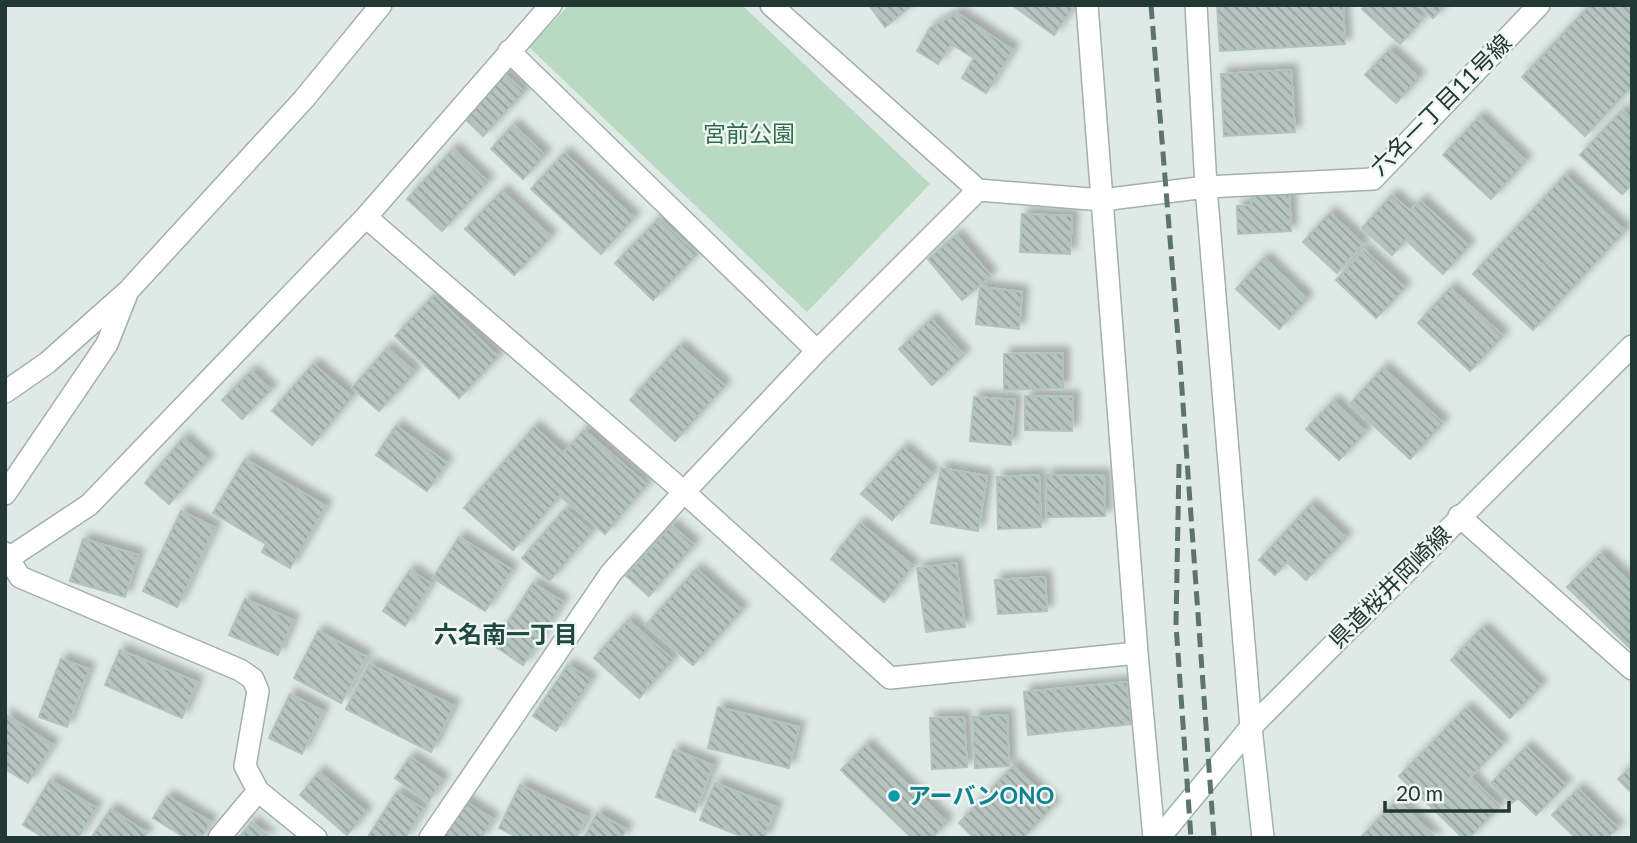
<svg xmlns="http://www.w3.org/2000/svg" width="1637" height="843" font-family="Lato,'Noto Sans JP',sans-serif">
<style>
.green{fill:#b9d9c3}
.building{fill:url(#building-back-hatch);stroke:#b2c2bc;stroke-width:2;filter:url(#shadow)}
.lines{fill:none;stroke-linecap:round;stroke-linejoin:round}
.street-casing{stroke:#a3b0ac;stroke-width:24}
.secondary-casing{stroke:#9fb4ad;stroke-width:24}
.street{stroke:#fff;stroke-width:21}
.secondary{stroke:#fff;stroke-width:21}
.rail{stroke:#5c746e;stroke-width:5;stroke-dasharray:14 7;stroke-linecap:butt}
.culture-dot{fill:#0f9aa8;stroke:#eff6f3;stroke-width:2.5}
.labels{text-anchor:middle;stroke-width:5;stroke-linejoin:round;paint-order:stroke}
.street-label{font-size:23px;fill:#223833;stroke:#eff6f3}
.park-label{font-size:23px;fill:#2f6c48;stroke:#eff6f3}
.culture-label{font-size:23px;font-weight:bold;fill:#0d838f;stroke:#eff6f3;text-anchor:start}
.neighbourhood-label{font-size:24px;font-weight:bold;fill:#1f493f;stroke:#eff6f3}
</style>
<defs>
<pattern id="building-back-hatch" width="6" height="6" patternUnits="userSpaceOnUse" patternTransform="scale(1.75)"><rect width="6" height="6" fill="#b5c4be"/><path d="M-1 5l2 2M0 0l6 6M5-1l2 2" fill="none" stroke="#93a09b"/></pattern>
<filter id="shadow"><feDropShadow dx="6" dy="-6" stdDeviation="3.5" flood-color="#0004"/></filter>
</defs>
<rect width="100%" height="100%" fill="#dfe9e5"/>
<!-- green -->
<path class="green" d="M569 5H742L930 184 807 312 529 47Z"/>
<!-- building -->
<path class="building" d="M869 5H912L885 27Z
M1012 5H1067L1072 9 1054 35Z
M1217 5H1343L1345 44 1220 51Z
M1366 5H1407L1423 19 1400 44 1362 9Z
M1418 5H1445L1433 18Z
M1590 5H1632V86L1585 136 1522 77Z
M957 13 1013 50 986 93 962 78 974 58 951 44 938 64 917 51 930 28Z
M1389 50 1419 78 1396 103 1365 75Z
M1291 70 1295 132 1224 136 1221 74Z
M502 72 524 92 483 136 462 116Z
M1622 110 1632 119V184L1622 194 1580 155Z
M1479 117 1526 161 1491 199 1443 155Z
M513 125 545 155 523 179 491 149Z
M453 149 488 182 442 231 407 199Z
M564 153 634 218 601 254 531 189Z
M1565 175 1625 231 1533 330 1473 274Z
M1289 189 1291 231 1238 234 1237 206 1252 205 1251 191Z
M502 191 551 237 514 275 465 229Z
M1392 195 1410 211 1420 201 1469 246 1443 274 1406 240 1392 255 1362 228Z
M1330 213 1363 244 1337 273 1303 242Z
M1022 214 1072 216 1070 254 1020 252Z
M659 218 697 254 653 300 615 263Z
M956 235 991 276 962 300 928 259Z
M1364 250 1405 288 1376 318 1336 280Z
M1264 258 1307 299 1279 329 1236 289Z
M980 287 1022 292 1019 329 976 324Z
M1450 288 1503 336 1470 371 1418 323Z
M434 295 498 357 459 398 395 336Z
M931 319 964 355 932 385 899 349Z
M679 346 725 386 675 441 630 400Z
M387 348 415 372 379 411 352 388Z
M1063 353V388L1004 390V354Z
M313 364 352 397 312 445 272 411Z
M1383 368 1443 423 1410 459 1350 404Z
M251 371 271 390 242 419 222 400Z
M1025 396 1073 397 1072 431 1025 430Z
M974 397 1015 400 1011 445 970 441Z
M1333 401 1366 432 1339 460 1306 429Z
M396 426 447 463 427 491 376 455Z
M534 427 563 453 584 430 647 485 605 534 560 496 513 550 464 508Z
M183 438 208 460 169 504 145 483Z
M903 448 933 474 892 520 861 494Z
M245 459 326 506 290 568 262 552 266 544 213 513Z
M941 468 987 476 978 531 931 523Z
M1039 475 1041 527 998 529 997 477Z
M1046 475H1104L1105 516 1047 517Z
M1310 505 1346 538 1306 580 1287 562 1275 575 1259 560Z
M565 509 592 532 549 581 522 558Z
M181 511 215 528 177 607 143 591Z
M860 523 913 566 884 602 831 559Z
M671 525 694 545 649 596 626 576Z
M459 537 512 570 485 611 433 578Z
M83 539 138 555 125 597 70 581Z
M1600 554 1632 585V650L1567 587Z
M956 563 965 627 926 632 917 568Z
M696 569 742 610 693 665 646 625Z
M410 570 431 584 405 626 383 611Z
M1045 577 1047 611 998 614 995 580Z
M533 583 563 602 523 665 493 645Z
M245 599 293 620 278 655 229 635Z
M628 620 673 660 639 698 594 658Z
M1482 628 1541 686 1510 718 1451 660Z
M318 631 366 657 341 703 294 678Z
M120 650 197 682 182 718 105 685Z
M61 659 89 669 67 727 39 717Z
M369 664 454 706 431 752 346 709Z
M568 665 591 680 556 731 533 716Z
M1127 682 1131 724 1028 735 1024 692Z
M290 694 323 711 302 754 269 738Z
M718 707 799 727 789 768 708 748Z
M1466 708 1503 744 1470 777 1500 806 1469 838H1463L1399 776Z
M5 714 53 745 28 783 5 769Z
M1007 715 1009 766 975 768 973 717Z
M964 717 967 767 932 769 930 718Z
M866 745 947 822 932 838H912L841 770Z
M1526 747 1566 785 1536 815 1518 798 1512 803 1491 783Z
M674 750 713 765 695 812 656 797Z
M410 757 443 780 428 802 395 778Z
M1013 766 1054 805 1023 838H974L959 823Z
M1632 766V793L1618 779Z
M319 772 366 812 347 835 300 795Z
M50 780 96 808 78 838H45L23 825Z
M715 783 776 807 764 838H746L700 820Z
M520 785 586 817 576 838H519L499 828Z
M1578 789 1618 828 1607 838H1576L1552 815Z
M397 792 423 809 405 838H372L369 835Z
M167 796 211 822 201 838H186L153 818Z
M463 800 493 819 481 838H439Z
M1397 800 1436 838H1360Z
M111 809 147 833 143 838H91Z
M597 813 626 829 622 838H584Z
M252 822 270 838H238Z"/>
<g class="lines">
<defs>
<path id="street" d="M771 5 978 190 1102 200 1206 187 1373 179 1539 5
M1087 5 1137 653 1154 838
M1196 5 1206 187 1251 727
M509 51 817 351
M366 217 684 492 890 678 1137 653
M5 392 47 363 128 291 304 99 381 5
M5 494 107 344 126 296
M1459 516 1632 669
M5 553 20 577 240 670 253 679 258 691 245 766 258 791 316 838
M9 558 89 505 366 217 551 5
M219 838 258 791
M430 838 611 573 684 492 817 351 978 190"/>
<path id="secondary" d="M1251 727 1263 838
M1159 838 1251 727 1632 346"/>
</defs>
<!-- street casing -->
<use href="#street" class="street-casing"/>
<!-- secondary casing -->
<use href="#secondary" class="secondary-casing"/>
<!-- street -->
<use href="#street" class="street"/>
<!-- secondary -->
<use href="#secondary" class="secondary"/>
<!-- rail -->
<path class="rail" d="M1151 5 1180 362 1214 838
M1179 464 1176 625 1191 838"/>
</g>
<!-- markers -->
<circle class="culture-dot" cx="894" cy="796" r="7"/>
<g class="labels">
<!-- street labels -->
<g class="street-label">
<text transform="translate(1441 105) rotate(-45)" y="8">六名一丁目11号線</text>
<text transform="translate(1390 587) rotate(-45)" y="8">県道桜井岡崎線</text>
</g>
<!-- park labels -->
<g class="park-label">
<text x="749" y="142">宮前公園</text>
</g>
<!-- culture labels -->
<g class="culture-label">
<text x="908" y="804">アーバンONO</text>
</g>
<!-- neighbourhood labels -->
<g class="neighbourhood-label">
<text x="506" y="643">六名南一丁目</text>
</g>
</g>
<!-- border -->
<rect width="1637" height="843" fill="none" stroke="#223833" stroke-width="14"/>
<!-- scale -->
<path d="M1385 801v10h124v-10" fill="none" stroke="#223833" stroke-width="3.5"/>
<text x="1396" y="801" font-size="21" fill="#223833" stroke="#eff6f3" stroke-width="5" paint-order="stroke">20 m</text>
</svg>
